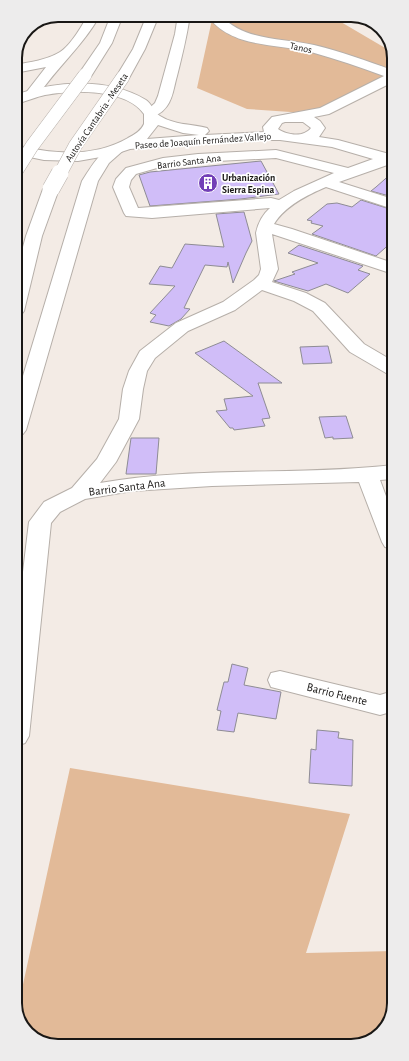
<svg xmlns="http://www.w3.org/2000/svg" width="409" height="1061" font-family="'Alegreya Sans',sans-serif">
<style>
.green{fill:#e2ba98}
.building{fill:#d0bdf8;stroke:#8e8c94}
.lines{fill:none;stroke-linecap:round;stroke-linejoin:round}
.minor-casing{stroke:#b6afa9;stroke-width:2}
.highway-casing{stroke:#b6afa9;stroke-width:2}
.minor{fill:#fff;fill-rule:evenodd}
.highway{fill:#fff;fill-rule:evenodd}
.highway-bridge-far1-casing{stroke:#b6afa9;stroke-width:14;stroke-linecap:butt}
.highway-bridge-casing{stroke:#b6afa9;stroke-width:18;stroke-linecap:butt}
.highway-bridge-far1{stroke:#fff;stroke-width:13}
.highway-bridge{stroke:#fff;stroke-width:17}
.labels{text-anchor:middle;stroke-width:3.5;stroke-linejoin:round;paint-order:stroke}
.far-street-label{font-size:10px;fill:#191715;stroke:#fff}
.far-poi-label{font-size:10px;font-weight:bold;fill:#191715;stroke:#fff;text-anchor:start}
.street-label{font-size:12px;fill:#191715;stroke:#fff}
.rim{fill:none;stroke:#191715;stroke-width:2}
</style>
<rect width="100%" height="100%" fill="#f3ebe5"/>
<!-- green -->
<path class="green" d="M213 15H329L392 52 393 77 358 95 305 113 247 109 197 88Z
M70 768 350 814 306 953 394 951V1003L385 1029 362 1044 55 1046 30 1035 17 1012Z"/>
<!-- building -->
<path class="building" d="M261 161 279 194 241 199 150 206 139 175 150 172Z
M393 172V197L371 191 376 187Z
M361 200 393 210V241L376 256 312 234 323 226 311 223 312 221 307 220 327 204 337 203 352 207Z
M244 212 252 241 246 253 233 283 228 262 227 267 205 265 184 308 190 309 181 319 169 326 150 322 156 315 150 313 175 286 149 284 160 266 172 268 185 244 224 247 216 214Z
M299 245 363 266 358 270 370 274 348 293 326 284 308 291 274 281 295 274 292 272 318 263 288 253Z
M224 341 282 383H258L270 418 262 419 265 426 234 430 233 428H230L216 411 227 410 224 399 253 396 195 353Z
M328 346 332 363 303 364 300 347Z
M346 416 353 438 333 439V437L325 438 319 417Z
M131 438H159L156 474H126Z
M232 664 248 668 244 685 281 692 276 719 238 713 234 732 217 730 221 711 217 710 224 682H228Z
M317 730 339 732 338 738 353 740 352 786 309 783 311 749 316 750Z"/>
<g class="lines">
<defs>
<path id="minor" d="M207 15H220C244 41 281 38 314 45 340 51 367 61 392 70L393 82 329 114 314 117 320 121 325 128 319 137 338 140 393 155V163L339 182 393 199V209L326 187C307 195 285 206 274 224L292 229 393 263V274L272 234 278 269 272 282 306 293 325 303 364 344 393 361V375L386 373 350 352 313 311 294 301 262 290 235 310 188 331 155 358 147 371 143 389 139 419 116 462 100 483C197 466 296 476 393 465V479L380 480 393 515V549L385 547 382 542 359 482 212 486 132 491 85 499 60 512 51 523 29 736 25 743 16 746V630L29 522 44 502 72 488 97 459 119 419 123 389 129 371 140 351 176 323 223 302 254 280 259 275 261 269 256 233C258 223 263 214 270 208L152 218 126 216 124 213 113 187 116 179 126 168 163 158 198 154 276 150 348 168 373 159 332 147 280 140H241L130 149 112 155 78 161 44 160 15 154V145C52 154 93 158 128 138 134 135 141 131 144 124V114C126 88 72 90 45 95 35 97 25 102 15 104V95C56 81 108 77 146 100 152 104 154 113 160 116 174 125 192 124 207 128L209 131 205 135 264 132 263 127 272 117 320 108 384 76C360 67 336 59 311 52 276 43 231 49 207 15ZM285 122H303L311 128C303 138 287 135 278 129L282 123ZM158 125 183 133 199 135 147 139ZM276 158 334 173 294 191 279 200 271 198 138 208 129 187 131 180 136 174 164 166 198 162Z
M280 671 380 695 393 691 394 711 380 715 271 687 268 680 271 673Z"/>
<path id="highway" d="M88 15H100C83 46 56 68 37 97H27L25 94 46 67 15 73V65C30 62 47 60 60 52 70 46 82 26 88 15Z
M111 15H123L112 43 90 78H80L78 75 100 43Z
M147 15H159L145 49 128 80H118L116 77 133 49Z
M178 15H190C187 36 182 56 177 76 174 86 173 98 167 106 162 113 154 118 146 116L144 113 155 103 158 96 175 34Z
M119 144 124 145 126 148 109 163 98 181 26 430 23 434 16 436V399L82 181C92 166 101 148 119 144Z
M51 184 56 186 59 189 42 236 24 311 21 315 15 316V276L26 236 43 189 46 186Z"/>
</defs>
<!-- minor casing -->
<use href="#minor" class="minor-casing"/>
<!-- highway casing -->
<use href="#highway" class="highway-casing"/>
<!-- minor -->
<use href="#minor" class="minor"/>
<!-- highway -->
<use href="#highway" class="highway"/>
<defs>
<path id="highway-bridge-far1" d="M15 173 32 146 85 75
M60 174 75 146 123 77"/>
<path id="highway-bridge" d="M51 189 60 173"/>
</defs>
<!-- highway-bridge-far1 casing -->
<use href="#highway-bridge-far1" class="highway-bridge-far1-casing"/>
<!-- highway-bridge casing -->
<use href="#highway-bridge" class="highway-bridge-casing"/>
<!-- highway-bridge-far1 -->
<use href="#highway-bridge-far1" class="highway-bridge-far1"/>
<!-- highway-bridge -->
<use href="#highway-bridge" class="highway-bridge"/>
</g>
<!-- icons -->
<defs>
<symbol id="building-disc" viewBox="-11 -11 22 22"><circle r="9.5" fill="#723fb7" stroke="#fff"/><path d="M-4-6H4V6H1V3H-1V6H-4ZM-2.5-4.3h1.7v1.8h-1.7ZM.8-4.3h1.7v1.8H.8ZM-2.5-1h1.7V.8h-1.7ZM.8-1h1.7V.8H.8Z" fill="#fff"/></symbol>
</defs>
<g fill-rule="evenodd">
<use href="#building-disc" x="197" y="172" width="22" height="22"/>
</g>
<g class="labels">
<!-- far-street labels -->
<g class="far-street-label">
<text transform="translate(301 47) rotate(12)" y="4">Tanos</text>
<text transform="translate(96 117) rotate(-56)" y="4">Autovía Cantabria - Meseta</text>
<text transform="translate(203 140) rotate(-4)" y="4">Paseo de Joaquín Fernández Vallejo</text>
<text transform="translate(189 161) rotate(-7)" y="4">Barrio Santa Ana</text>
</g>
<!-- far-poi labels -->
<g class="far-poi-label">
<text x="222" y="181">Urbanización<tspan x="222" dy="12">Sierra Espina</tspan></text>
</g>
<!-- street labels -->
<g class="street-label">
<text transform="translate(127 487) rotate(-7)" y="4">Barrio Santa Ana</text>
<text transform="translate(337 694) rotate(14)" y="4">Barrio Fuente</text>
</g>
</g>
<!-- crop -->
<path d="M0 0H409V1061H0ZM58 22H351A36 36 0 0 1 387 58V1003A36 36 0 0 1 351 1039H58A36 36 0 0 1 22 1003V58A36 36 0 0 1 58 22Z" fill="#edecec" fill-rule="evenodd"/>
<path class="rim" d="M58 22H351A36 36 0 0 1 387 58V1003A36 36 0 0 1 351 1039H58A36 36 0 0 1 22 1003V58A36 36 0 0 1 58 22Z"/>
</svg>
